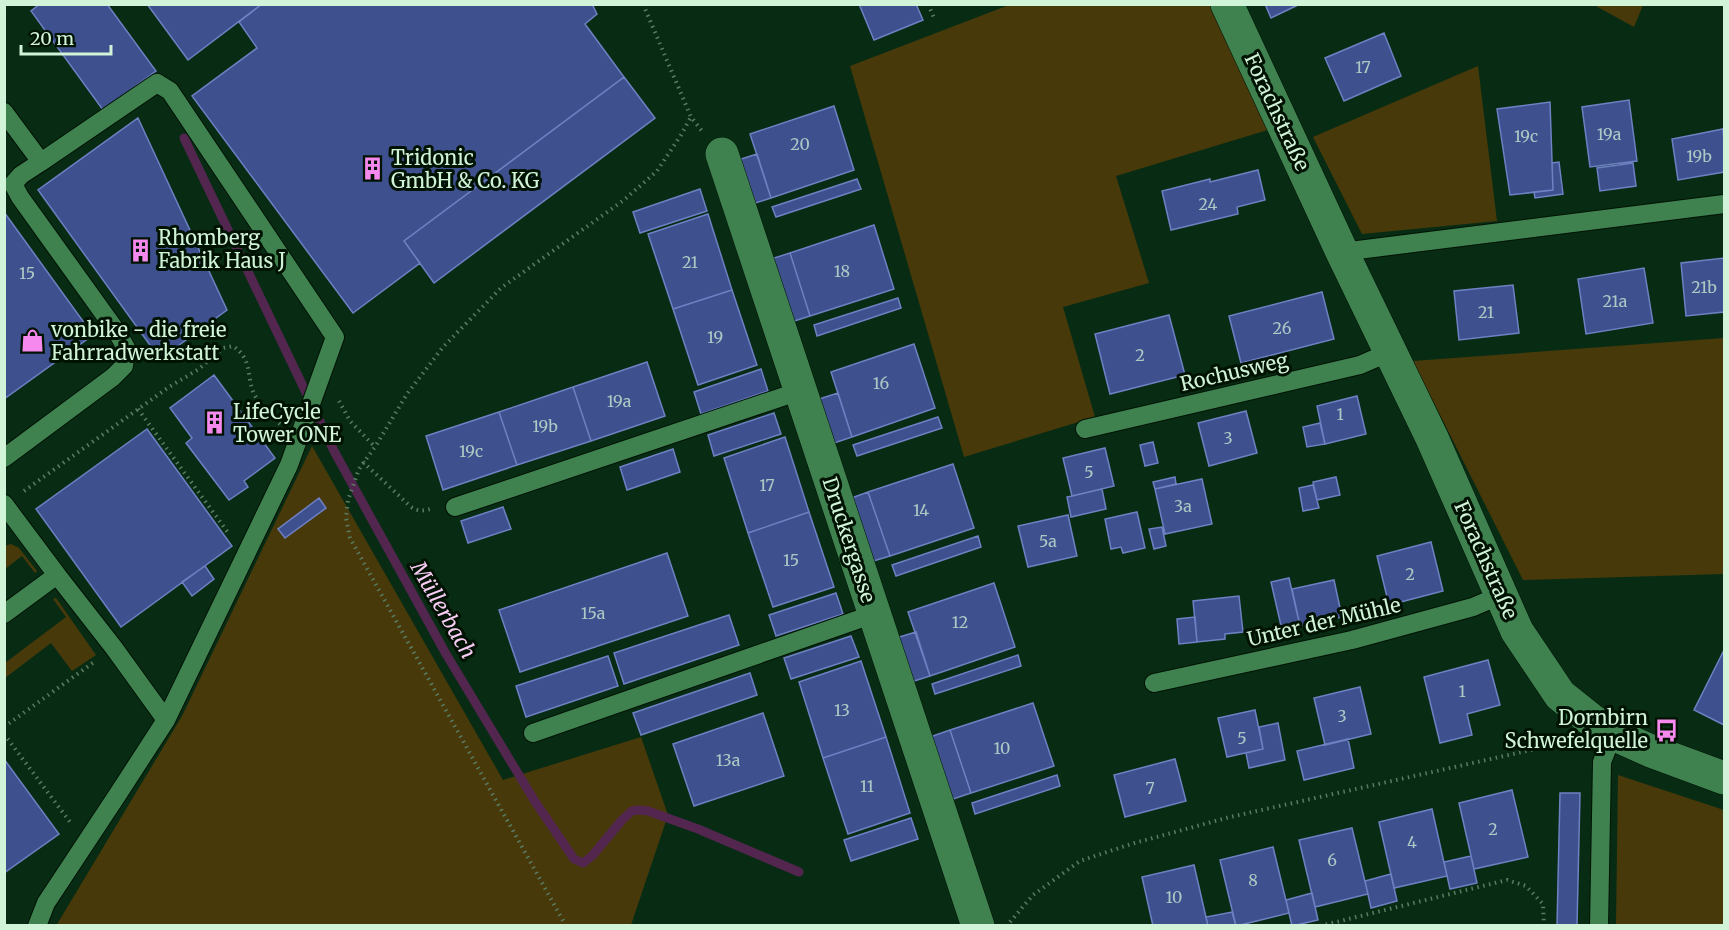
<svg xmlns="http://www.w3.org/2000/svg" width="1729" height="930" font-family="Merriweather,serif">
<style>
.green{fill:#48390b}
.lines{fill:none;stroke-linecap:round;stroke-linejoin:round}
.stream{stroke:#532650;stroke-width:9}
.building{fill:#3f508e;stroke:#6d81c3;stroke-width:1.5}
.service-casing{stroke:#011205;stroke-width:20}
.minor-casing{stroke:#011205;stroke-width:34}
.path{stroke:#597c62;stroke-width:4;stroke-dasharray:1.5 4.5;stroke-linecap:butt}
.service{stroke:#3f814f;stroke-width:18}
.minor{stroke:#3f814f;stroke-width:33}
.labels{text-anchor:middle;stroke-width:6;stroke-linejoin:round;paint-order:stroke}
.number-label{font-size:16px;fill:#accac5}
.street-label{font-size:20px;fill:#d1f3d7;stroke:#001303}
.poi-label{font-size:20px;fill:#d1f3d7;stroke:#001303;text-anchor:start}
.water-label{font-size:21px;font-style:italic;fill:#f9ccf4;stroke:#001303}
</style>
<rect width="100%" height="100%" fill="#082c13"/>
<!-- green -->
<path class="green" d="M1009 5H1213L1271 129 1116 176 1149 283 1063 307 1095 417 964 457 850 66Z
M1594 5H1643L1634 27Z
M1478 66 1497 221 1362 234 1313 137Z
M1724 338V574L1523 580 1413 361Z
M312 446 503 780 641 737 668 815 631 925 56 926 182 716Z
M11 544 19 548 37 571 35 573 22 556 5 569V546Z
M56 598 96 655 72 671 51 643 5 678V663L66 617 53 599Z
M1618 775 1724 810V925H1616Z"/>
<g class="lines">
<!-- stream -->
<path class="stream" d="M184 138 334 451 446 654 534 800 574 859 583 863 592 856 622 820 632 811 639 810 648 811 698 829 799 872"/>
</g>
<!-- building -->
<path class="building" d="M40 4H107L156 71 103 110 31 11Z
M147 4H262L188 60Z
M262 4H592L597 14 585 24 624 77 404 241 420 263 353 313 192 96 257 48 239 22Z
M859 4H916L923 20 874 40Z
M1265 4H1300L1271 18Z
M1384 33 1401 76 1344 101 1325 58Z
M624 77 655 118 434 283 404 241Z
M1629 100 1637 161 1590 167 1582 107Z
M1550 102 1553 190 1510 195 1497 109Z
M834 106 854 170 771 198 750 134Z
M138 118 227 310 160 359 38 190Z
M1723 129 1724 140V172L1678 180 1672 139Z
M757 154 771 198 749 205 735 161Z
M1559 162 1563 194 1535 198 1534 192 1553 190 1552 163Z
M1633 163 1636 186 1600 191 1597 168Z
M1258 170 1265 200 1237 207 1238 214 1171 230 1162 191 1210 179V182Z
M857 179 861 189 776 217 772 207Z
M700 189 707 211 640 233 633 212Z
M4 212 93 335 4 399Z
M708 214 732 290 673 309 648 234Z
M874 225 894 289 810 316 790 253Z
M790 253 810 316 788 323 768 260Z
M1724 258V312L1686 316 1681 263Z
M1644 268 1653 323 1586 334 1578 279Z
M1513 285 1519 333 1459 340 1454 291Z
M732 290 757 365 698 385 673 309Z
M1322 292 1334 339 1241 363 1229 316Z
M898 298 901 308 817 336 814 325Z
M1169 315 1185 375 1110 394 1095 334Z
M914 344 935 408 852 437 831 372Z
M647 362 665 416 591 441 573 387Z
M761 369 768 391 701 414 694 392Z
M214 375 275 458 244 481 248 487 229 500 186 443 192 438 170 408Z
M573 387 591 441 517 465 499 412Z
M838 393 852 437 831 444 816 400Z
M1357 396 1366 434 1325 444 1317 406Z
M1246 411 1257 453 1209 466 1198 423Z
M499 412 517 465 443 490 426 436Z
M774 413 781 434 714 456 708 435Z
M938 417 942 428 857 456 853 445Z
M1320 423 1325 444 1307 447 1303 427Z
M147 429 232 546 121 627 36 509Z
M785 437 809 512 748 533 724 458Z
M1153 442 1158 463 1145 466 1140 445Z
M1105 448 1114 486 1072 496 1063 458Z
M673 449 680 472 627 490 620 467Z
M953 464 974 528 890 556 868 492Z
M1175 477 1176 484 1155 489 1153 482Z
M1336 477 1340 495 1317 500 1313 482Z
M1202 479 1212 524 1165 534 1155 489Z
M1313 485 1319 508 1303 511 1299 488Z
M1102 489 1106 509 1071 517 1067 497Z
M868 492 890 556 870 562 846 500Z
M319 498 326 508 285 538 278 529Z
M503 507 511 529 468 543 461 521Z
M809 512 834 587 773 607 748 533Z
M1137 512 1145 548 1123 553 1121 547 1111 549 1105 519Z
M1068 515 1077 556 1028 567 1018 526Z
M1162 527 1166 546 1154 549 1149 529Z
M978 536 981 547 896 576 892 565Z
M1431 542 1443 591 1389 605 1377 556Z
M667 553 688 616 520 672 499 610Z
M205 566 214 579 192 596 182 582Z
M1289 578 1300 626 1282 630 1271 582Z
M1334 580 1342 617 1300 626 1292 589Z
M994 583 1015 647 930 676 908 612Z
M836 593 843 614 776 636 769 615Z
M1239 596 1243 632 1225 634V639L1197 642 1193 601Z
M729 615 739 645 624 684 614 653Z
M1195 617 1197 642 1179 644 1177 619Z
M916 632 930 676 911 682 896 638Z
M851 636 859 657 791 679 784 658Z
M1724 650V725L1694 710Z
M1018 655 1021 666 935 694 932 684Z
M608 656 618 686 526 717 516 686Z
M1488 660 1500 705 1467 714 1472 735 1440 743 1424 677Z
M861 661 886 737 823 758 799 682Z
M750 673 757 695 641 735 633 713Z
M1360 687 1371 734 1325 745 1314 698Z
M1033 703 1054 766 971 793 950 730Z
M1255 710 1263 749 1227 757 1218 718Z
M763 713 784 776 694 806 673 744Z
M1278 723 1285 760 1249 768 1246 753 1263 749 1259 727Z
M950 730 971 793 950 800 930 737Z
M886 737 910 813 848 834 823 758Z
M1348 739 1354 768 1304 780 1297 751Z
M4 759 59 834 4 873Z
M1175 759 1186 801 1125 817 1114 775Z
M1057 775 1060 786 975 814 972 803Z
M1512 790 1528 857 1474 869 1459 803Z
M1560 793H1580L1577 926H1557Z
M1432 809 1447 876 1394 888 1379 822Z
M911 818 918 839 851 861 844 840Z
M1352 828 1368 894 1315 907 1299 840Z
M1273 847 1289 913 1236 926 1220 860Z
M1471 856 1477 883 1450 889 1444 862Z
M1194 865 1208 926H1153L1142 877Z
M1391 874 1397 901 1371 908 1365 881Z
M1312 893 1318 920 1292 926 1286 900Z
M1232 912 1236 926H1208L1206 917Z"/>
<g class="lines">
<defs>
<path id="service" d="M4 112 41 162 21 175 13 184 20 197 117 332 126 348 124 366 113 377 4 458
M1342 252 1724 204
M1085 429 1360 365 1390 352
M4 504 57 575 4 614
M455 507 800 391
M57 575 114 648 166 720
M1154 683 1352 640 1473 607 1501 595
M533 733 874 614
M37 926 46 903 118 794 166 720 289 465 335 337 170 91 157 83 41 162
M1599 926 1602 762 1613 734"/>
<path id="minor" d="M1227 4 1342 252 1432 438 1517 631 1560 695 1590 719 1613 734 1651 751 1724 778
M722 154 978 926"/>
</defs>
<!-- service casing -->
<use href="#service" class="service-casing"/>
<!-- minor casing -->
<use href="#minor" class="minor-casing"/>
<!-- path -->
<path class="path" d="M643 4 691 117 702 131
M928 4 935 20
M4 8 9 4
M339 401 350 421 375 447
M138 409 229 534
M363 462 411 507C419 512 424 511 433 508
M24 491 169 387 199 369 223 348 233 346C253 360 246 375 254 394 260 405 271 416 280 424
M4 727 94 662
M4 734 70 822
M1010 922 1033 895 1080 861 1131 844 1230 817 1567 742
M566 926 350 538 346 518 348 500 359 469 375 447 407 394 443 347 501 288 624 200 657 171 681 135 691 117
M1320 926 1507 880 1526 886 1543 904 1544 926"/>
<!-- service -->
<use href="#service" class="service"/>
<!-- minor -->
<use href="#minor" class="minor"/>
</g>
<!-- icons -->
<defs>
<symbol id="building-bare" viewBox="-9 -9 18 18"><path d="M-4-6H4V6H1V3H-1V6H-4ZM-2.5-4.3h1.7v1.8h-1.7ZM.8-4.3h1.7v1.8H.8ZM-2.5-1h1.7V.8h-1.7ZM.8-1h1.7V.8H.8Z" fill="#f689ed" stroke="#001303" stroke-width="2.5" paint-order="stroke"/></symbol>
<symbol id="shop-bare" viewBox="-9 -9 18 18"><path d="M-5-2.5h2.3a2.7 3.5 0 0 1 5.4 0H5L5.5 6h-11ZM-1.5-2.5h3a1.5 2.3 0 0 0-3 0Z" fill="#f689ed" stroke="#001303" stroke-width="2.5" paint-order="stroke"/></symbol>
<symbol id="bus-bare" viewBox="-9 -9 18 18"><path d="M-5-6H5V4H4V6H2V4H-2V6H-4V4H-5ZM-3.5-4V0h7V-4ZM-3.5 1.2v1.5H-2V1.2ZM2 1.2v1.5H3.5V1.2Z" fill="#f689ed" stroke="#001303" stroke-width="2.5" paint-order="stroke"/></symbol>
</defs>
<g fill-rule="evenodd">
<use href="#building-bare" x="356" y="152" width="33" height="33"/>
<use href="#building-bare" x="124" y="234" width="33" height="33"/>
<use href="#shop-bare" x="16" y="324" width="33" height="33"/>
<use href="#building-bare" x="198" y="406" width="33" height="33"/>
<use href="#bus-bare" x="1650" y="714" width="33" height="33"/>
</g>
<g class="labels">
<!-- number labels -->
<g class="number-label">
<text x="1363" y="73">17</text>
<text x="1609" y="140">19a</text>
<text x="1526" y="142">19c</text>
<text x="800" y="150">20</text>
<text x="1699" y="162">19b</text>
<text x="1208" y="210">24</text>
<text x="690" y="268">21</text>
<text x="842" y="277">18</text>
<text x="27" y="279">15</text>
<text x="1704" y="293">21b</text>
<text x="1615" y="307">21a</text>
<text x="1486" y="318">21</text>
<text x="1282" y="334">26</text>
<text x="715" y="343">19</text>
<text x="1140" y="361">2</text>
<text x="881" y="389">16</text>
<text x="619" y="407">19a</text>
<text x="1340" y="420">1</text>
<text x="545" y="432">19b</text>
<text x="1228" y="444">3</text>
<text x="471" y="457">19c</text>
<text x="1089" y="478">5</text>
<text x="767" y="491">17</text>
<text x="1183" y="512">3a</text>
<text x="921" y="516">14</text>
<text x="1048" y="547">5a</text>
<text x="791" y="566">15</text>
<text x="1410" y="580">2</text>
<text x="593" y="619">15a</text>
<text x="960" y="628">12</text>
<text x="1462" y="697">1</text>
<text x="842" y="716">13</text>
<text x="1342" y="722">3</text>
<text x="1242" y="744">5</text>
<text x="1002" y="754">10</text>
<text x="728" y="766">13a</text>
<text x="867" y="792">11</text>
<text x="1150" y="794">7</text>
<text x="1493" y="835">2</text>
<text x="1412" y="848">4</text>
<text x="1332" y="866">6</text>
<text x="1253" y="886">8</text>
<text x="1174" y="903">10</text>
</g>
<!-- street labels -->
<g class="street-label">
<text transform="translate(1277 112) rotate(65)" y="7">Forachstraße</text>
<text transform="translate(1234 372) rotate(-13)" y="7">Rochusweg</text>
<text transform="translate(849 540) rotate(72)" y="7">Druckergasse</text>
<text transform="translate(1486 560) rotate(66)" y="7">Forachstraße</text>
<text transform="translate(1324 622) rotate(-13)" y="7">Unter der Mühle</text>
</g>
<!-- poi labels -->
<g class="poi-label">
<text x="391" y="165">Tridonic<tspan x="391" dy="23">GmbH &amp; Co. KG</tspan></text>
<text x="158" y="245">Rhomberg<tspan x="158" dy="23">Fabrik Haus J</tspan></text>
<text x="51" y="337">vonbike - die freie<tspan x="51" dy="23">Fahrradwerkstatt</tspan></text>
<text x="233" y="419">LifeCycle<tspan x="233" dy="23">Tower ONE</tspan></text>
<text x="1648" y="725" text-anchor="end">Dornbirn<tspan x="1648" dy="23">Schwefelquelle</tspan></text>
</g>
<!-- water labels -->
<g class="water-label">
<text transform="translate(443 610) rotate(60)" y="7">Müllerbach</text>
</g>
</g>
<!-- border -->
<rect width="1729" height="930" fill="none" stroke="#d1f3d7" stroke-width="12"/>
<!-- scale -->
<path d="M21 45v9h90v-9" fill="none" stroke="#d1f3d7" stroke-width="3"/>
<text x="30" y="45" font-size="18" fill="#d1f3d7" stroke="#001303" stroke-width="4.5" paint-order="stroke">20 m</text>
</svg>
